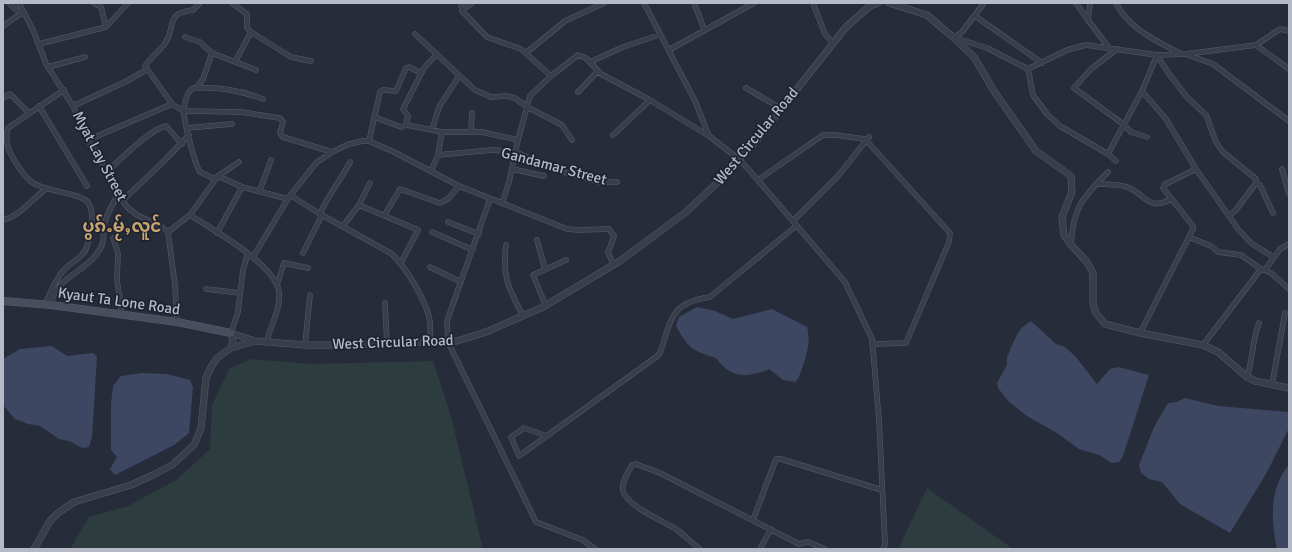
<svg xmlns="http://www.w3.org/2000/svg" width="1292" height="552" font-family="Signika,'Noto Sans Myanmar',sans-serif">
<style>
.grass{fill:#2d3c3f}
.water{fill:#3e4761}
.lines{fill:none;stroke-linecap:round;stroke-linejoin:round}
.minor-casing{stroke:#585c69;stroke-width:5.5}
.tertiary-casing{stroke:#585c69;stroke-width:7}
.secondary-casing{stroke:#585c69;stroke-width:8}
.minor{stroke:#3a3e4b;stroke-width:4.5}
.tertiary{stroke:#3a3e4b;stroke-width:6}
.secondary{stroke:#494d5d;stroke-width:7}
.labels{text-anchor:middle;stroke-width:3.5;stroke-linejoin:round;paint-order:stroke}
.street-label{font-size:15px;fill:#b6b9c6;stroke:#1f2330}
.quarter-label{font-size:17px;font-weight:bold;fill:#c7a470;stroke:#1f2330}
</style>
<rect width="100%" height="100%" fill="#272c3a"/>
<!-- grass -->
<path class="grass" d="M251 359 312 364 433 361 451 416 483 549H70L89 517 128 506 176 480 210 449 212 405 229 369Z
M927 488 1013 549H898Z"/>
<!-- water -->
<path class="water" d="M697 307 715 311 733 319 772 309 807 327C812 344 804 364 798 379L795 382 783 380 769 369C747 378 731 379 716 358 693 351 688 348 676 326L679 317Z
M1031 321 1056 344 1065 347 1075 356 1097 384 1110 369 1119 367 1149 375 1123 456 1119 462 1112 463 1099 455 1079 449 1057 433 1027 416 1009 402 998 388 997 383 1007 365C1006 358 1008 356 1010 350 1016 337 1018 328 1031 321Z
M52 346 67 356 93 353 97 357 92 437 89 447 82 448 69 441 59 439 40 426 28 424 15 419 3 405V359L20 349Z
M142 373 167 374 190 380 193 387 189 433 174 445 115 475 110 469 117 457 111 450V404L113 386 121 376Z
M1185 398 1218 406 1289 412V428L1266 474 1230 533 1180 504 1162 482 1149 479 1141 473 1139 465 1154 427 1168 403 1177 402Z
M1288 466 1289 549H1277C1271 523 1269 488 1288 466Z"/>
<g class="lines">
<defs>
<path id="minor" d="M9 3 21 14
M19 3 34 32 46 64 73 106 88 140 107 172 118 195 128 208 137 215 161 226 168 232 175 285 177 322
M94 3 101 7 106 27
M200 3 193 10C164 13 177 27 164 45 158 52 150 58 145 66L172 104 183 111 241 112 280 118 283 122 280 133 283 137 332 152
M232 3 247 14V28L251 32 291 57 311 61
M461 3 462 11 487 37 521 49 551 76
M644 3 695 101 709 136 740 160 750 171 845 282 872 339 879 420 885 544 883 549
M694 3 704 29
M813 3 825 34 832 42
M1076 3 1088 20
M1090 3 1088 20 1109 48
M1116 3C1129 29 1155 40 1179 53
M462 10 472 3
M975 16 1042 63
M3 26 23 12
M415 34 475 90 491 97 507 96 515 98 527 107 562 125 572 140
M185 37 200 42 212 53 256 70
M954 38 962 32 984 3
M956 38 987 48 1028 69 1067 50 1086 45 1157 55 1186 54 1256 45 1280 29 1289 31
M39 44 106 27 128 3
M1256 45 1289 69
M1117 49 1091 69 1074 88 1123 124 1131 132 1147 137
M669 50 754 3
M526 53 565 21 604 3
M1157 55 1169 74 1187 97 1206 115 1216 142 1223 152 1256 179V183L1236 210 1230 215
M1188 55 1213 64 1289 121
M235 62 251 32
M590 62 623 47 659 35
M48 67 85 57
M1028 69 1033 95 1047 114 1060 126 1108 154 1116 161
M197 87 203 79 212 53
M746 88 782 109
M1142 91 1166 119 1196 169 1238 229 1251 243 1273 257
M578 92 598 71
M3 98 10 94 29 113
M39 106 87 186
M73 106 127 81 146 70
M374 117 401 127 407 125 442 132H482L518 140
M406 124 408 116 403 109 424 68 436 55
M187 128 232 124
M432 130 439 107 459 76
M471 132 472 113
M613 135 650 100
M88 140 172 104
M369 141 380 92 383 90 396 91 406 68 409 67 421 73
M1108 154 1142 91 1157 55
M438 155 442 132
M512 169 544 176
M1282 169 1289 194
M431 171 438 155 492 150 515 152 561 171 599 182H617
M107 172C120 160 150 129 166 126L182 144
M218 176 242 187 288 199
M215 179 200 172C195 165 183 119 184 110 184 103 187 92 193 88 220 87 239 90 263 99
M758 180 823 135H835L865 139 950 233 949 242 906 343 872 344
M1256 183 1260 185 1273 213
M1096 184C1106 184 1117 184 1127 187 1146 194 1148 212 1171 199
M260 190 271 160
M290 195 320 214 392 254C407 269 426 300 430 321 431 328 430 336 430 343
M490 199 447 321 448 342 536 522 583 540 595 549
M122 201 162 163 189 135
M502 203 509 182 518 140 530 96 551 76 578 55 586 58 601 74 650 100 709 136
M359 205 418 230 401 263
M320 214C328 195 341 180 350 162
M190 215C212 229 276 265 279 292 281 310 270 325 267 342
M384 216 400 189 440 203 448 199 459 186
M3 220C21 215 31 200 46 189
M793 221 838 176 869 137
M448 222 479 234
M343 226 359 205 370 183
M168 232 190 215 218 176 239 162
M432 232 473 250
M217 233 242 187
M1189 237 1211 246 1218 252 1241 255 1261 269 1271 273 1289 289
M113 238 118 253 117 280 122 315
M537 240 545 269
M506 245C502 278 509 289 523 316
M1071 245C1073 208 1082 198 1108 172
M303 253 322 215
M253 257 289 197 316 163 332 152 349 144 363 141H369L394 152 459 186 567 229 579 230 609 229 614 236 608 253 614 265
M430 267 461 282
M1265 270 1280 249 1289 244
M277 285 284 263 308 268
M206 289 240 293
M385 303 387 344
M45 304C51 293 55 279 64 270 72 261 84 258 87 246 90 236 95 213 89 204 82 192 46 192 33 183 25 178 19 168 14 160 8 150 4 139 8 128L64 90
M51 305C55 278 81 274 96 255 105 243 103 240 104 226 106 215 112 205 118 195
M546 306 533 275 566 260
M231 333 238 312 243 270 248 253
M1140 333 1193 229V226L1163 188 1164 185 1196 169
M305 345 310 295
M1203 345 1261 269
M1247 377C1253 360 1252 340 1259 323
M1272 385 1285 313
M547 436 524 428 511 437 519 456 656 357 660 353C672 318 670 303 710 297L796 226
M753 520 776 459H781L882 490
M700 549C692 543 684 535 676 529 662 520 628 507 623 491 621 483 628 472 632 465L636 464 660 473 799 544 808 542 825 549
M760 549 771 529"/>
<path id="tertiary" d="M889 3 927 15 954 38 974 57 994 91 1036 151 1071 176 1072 192 1062 217 1064 235 1071 245 1087 262 1093 273V304L1096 313 1105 324 1140 333 1203 345 1218 352 1247 377 1255 381 1289 388
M231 333 255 341
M231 333 233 341 231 348
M34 549 50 521 58 513 74 502 131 485 153 475 172 465 194 445 201 428 206 378 211 367 217 358 231 348 255 341 305 345H342L457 341 486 332 543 307 620 261 686 212 718 182 756 141 846 27 870 6 878 3"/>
<path id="secondary" d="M3 301 51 305 177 322 231 333"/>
</defs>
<!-- minor casing -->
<use href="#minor" class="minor-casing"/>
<!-- tertiary casing -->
<use href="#tertiary" class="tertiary-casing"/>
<!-- secondary casing -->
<use href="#secondary" class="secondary-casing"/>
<!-- minor -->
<use href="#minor" class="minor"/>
<!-- tertiary -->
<use href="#tertiary" class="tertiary"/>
<!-- secondary -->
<use href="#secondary" class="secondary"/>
</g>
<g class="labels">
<!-- street labels -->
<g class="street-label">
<text transform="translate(756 136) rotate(-50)" y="5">West Circular Road</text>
<text transform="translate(100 156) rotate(62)" y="5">Myat Lay Street</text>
<text transform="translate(554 166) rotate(15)" y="5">Gandamar Street</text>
<text transform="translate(119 301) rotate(8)" y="5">Kyaut Ta Lone Road</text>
<text transform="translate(393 342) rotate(-2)" y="5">West Circular Road</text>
</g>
<!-- quarter labels -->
<g class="quarter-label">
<text x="122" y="232">ပွၵ်ႉမႂ်ႇလူင်</text>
</g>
</g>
<!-- border -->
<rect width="1292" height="552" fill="none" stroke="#b6b9c6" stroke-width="8"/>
</svg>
